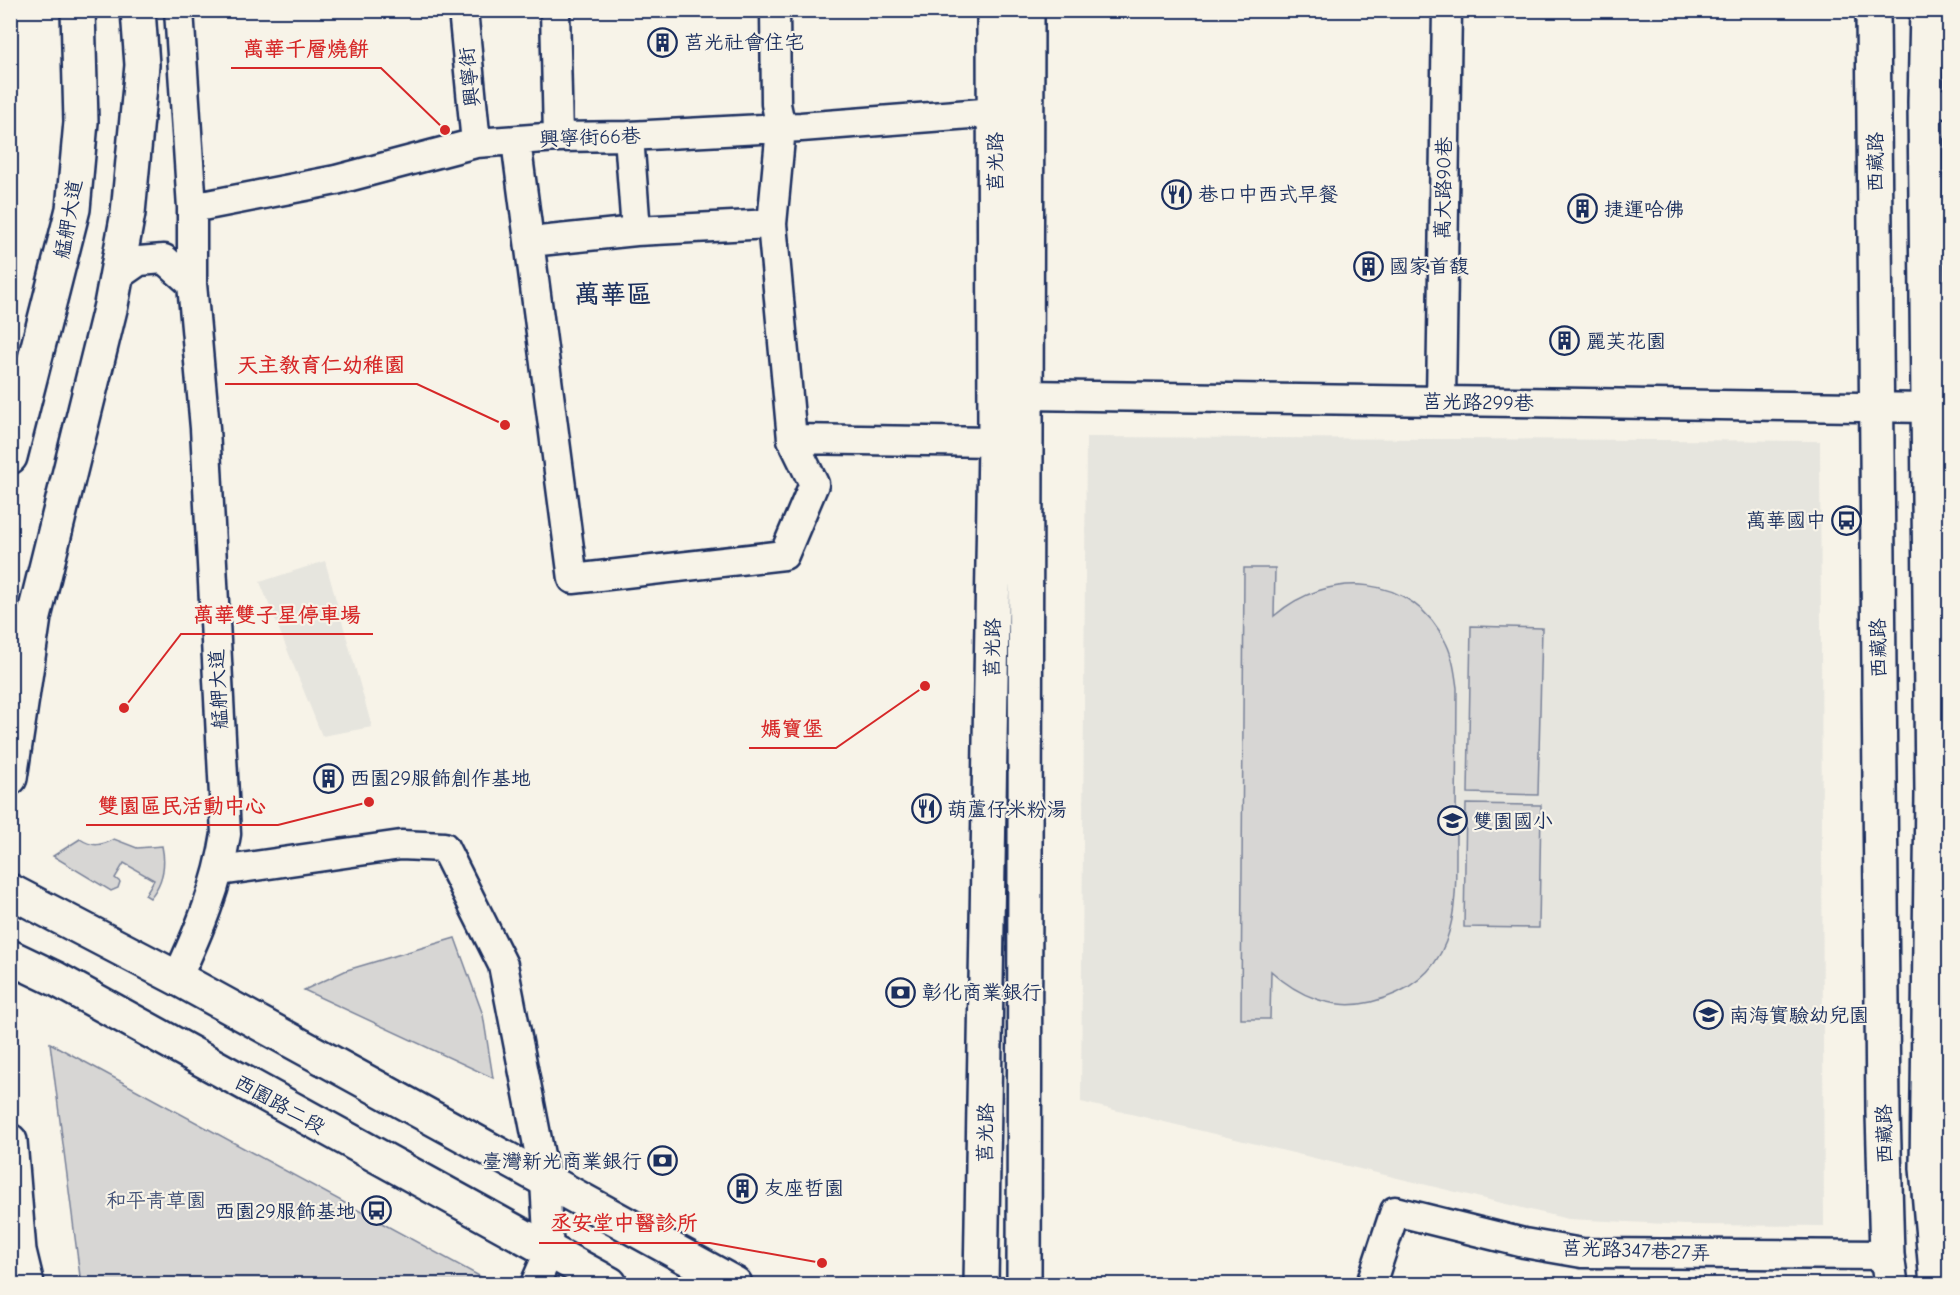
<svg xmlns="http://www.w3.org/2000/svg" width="1960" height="1295" font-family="'Comic Neue','LXGW WenKai TC',sans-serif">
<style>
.built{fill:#e6e5de}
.green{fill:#d7d6d4;stroke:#798299;stroke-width:1.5}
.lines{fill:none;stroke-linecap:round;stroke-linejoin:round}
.street-casing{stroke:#1b2f5e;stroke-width:33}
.secondary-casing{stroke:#1b2f5e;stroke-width:38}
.street{stroke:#f7f3e8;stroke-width:28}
.secondary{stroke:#f7f3e8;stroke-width:33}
.labels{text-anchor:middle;stroke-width:4.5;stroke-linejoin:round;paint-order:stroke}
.poi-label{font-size:20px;fill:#1b2f5e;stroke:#f7f3e8;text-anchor:start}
.street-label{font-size:20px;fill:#1b2f5e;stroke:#f7f3e8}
.park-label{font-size:20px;fill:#415076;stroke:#f7f3e8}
.district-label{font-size:26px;font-weight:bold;fill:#1b2f5e;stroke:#f7f3e8}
.leader{fill:none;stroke:#d62828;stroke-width:2}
.callout-dot{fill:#d62828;stroke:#f7f3e8;stroke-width:2}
.callout-label{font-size:21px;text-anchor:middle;font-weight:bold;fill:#d62828;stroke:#f7f3e8;stroke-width:4.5;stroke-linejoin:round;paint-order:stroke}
</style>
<rect width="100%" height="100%" fill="#f7f3e8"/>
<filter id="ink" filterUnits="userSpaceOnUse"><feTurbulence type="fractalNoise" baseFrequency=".0167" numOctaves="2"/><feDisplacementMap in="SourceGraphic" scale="12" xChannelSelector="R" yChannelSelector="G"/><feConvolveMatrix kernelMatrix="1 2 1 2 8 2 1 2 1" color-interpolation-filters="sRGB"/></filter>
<g filter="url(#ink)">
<!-- built -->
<path class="built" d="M1086 437 1820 441 1824 1226 1686 1225 1568 1219 1081 1102Z
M325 561 372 727 322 736 260 582Z"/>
<!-- green -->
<path class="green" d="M1244 568H1275L1274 616C1328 569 1413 573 1446 643 1453 657 1455 673 1457 688 1457 732 1456 776 1456 820 1455 899 1467 978 1371 1002 1333 1011 1298 996 1271 971L1270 1019H1241Z
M1471 626 1542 628 1538 795 1468 793Z
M1466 804 1541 805 1539 928 1464 927Z
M80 839C92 847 102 846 114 839L137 848 162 846C166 865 163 883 150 898L145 895 154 880 124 863 115 878 120 882 118 888 111 891 53 856Z
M455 938 483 1015 493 1078 304 990 347 970Z
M50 1043 494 1284H81Z"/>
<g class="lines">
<defs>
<path id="street" d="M463 10 476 143
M555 10 558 137
M775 10 776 104 781 128 772 224 792 439 995 442
M1925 102 1950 104
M629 136 636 231
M516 141 573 579 784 555 814 484 792 439
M192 208 336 180 476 143 558 137 629 136 801 127 996 112
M530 242 636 231 772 224
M116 277 139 261 164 259 192 284
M1026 395 1930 408
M1441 401 1447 10
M220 871 401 845 444 847 503 965 545 1181 549 1252 535 1284
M177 978C199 931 218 886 226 834L205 428 192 284V208L179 10
M1371 1284 1395 1211 1524 1243 1582 1253 1887 1255"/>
<path id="secondary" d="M1873 10 1883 1113 1887 1255 1891 1284
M1927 10 1925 102 1932 794 1927 1168 1937 1284
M10 457 73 209 81 122 78 10
M10 778 34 617 111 305 128 213 142 65 138 10
M10 891 177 978 735 1284
M10 957 56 979 610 1284
M10 1141 19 1251 27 1284
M981 1284 995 442 994 10
M1024 1284 1027 10"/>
</defs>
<!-- street casing -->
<use href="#street" class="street-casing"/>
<!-- secondary casing -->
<use href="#secondary" class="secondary-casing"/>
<!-- street -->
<use href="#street" class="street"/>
<!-- secondary -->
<use href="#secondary" class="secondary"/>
</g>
</g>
<!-- icons -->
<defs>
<symbol id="building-ring" viewBox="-11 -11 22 22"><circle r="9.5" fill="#f7f3e8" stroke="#1b2f5e" stroke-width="1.5"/><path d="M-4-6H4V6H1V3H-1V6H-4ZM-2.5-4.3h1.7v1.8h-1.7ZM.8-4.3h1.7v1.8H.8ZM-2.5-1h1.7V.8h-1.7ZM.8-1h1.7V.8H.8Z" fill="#1b2f5e"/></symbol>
<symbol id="restaurant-ring" viewBox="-11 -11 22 22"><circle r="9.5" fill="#f7f3e8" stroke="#1b2f5e" stroke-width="1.5"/><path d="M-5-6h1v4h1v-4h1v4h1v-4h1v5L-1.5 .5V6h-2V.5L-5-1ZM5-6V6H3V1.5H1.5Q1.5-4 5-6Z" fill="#1b2f5e"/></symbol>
<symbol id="bus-ring" viewBox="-11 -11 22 22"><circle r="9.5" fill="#f7f3e8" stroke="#1b2f5e" stroke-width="1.5"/><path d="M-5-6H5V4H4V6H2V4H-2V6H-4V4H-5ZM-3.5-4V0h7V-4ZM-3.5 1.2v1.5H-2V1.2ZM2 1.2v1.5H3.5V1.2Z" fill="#1b2f5e"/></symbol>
<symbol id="school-ring" viewBox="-11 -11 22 22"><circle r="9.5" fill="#f7f3e8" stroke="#1b2f5e" stroke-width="1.5"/><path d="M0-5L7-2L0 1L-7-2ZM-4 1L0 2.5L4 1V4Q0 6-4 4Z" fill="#1b2f5e"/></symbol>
<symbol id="bank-ring" viewBox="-11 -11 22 22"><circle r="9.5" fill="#f7f3e8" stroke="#1b2f5e" stroke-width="1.5"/><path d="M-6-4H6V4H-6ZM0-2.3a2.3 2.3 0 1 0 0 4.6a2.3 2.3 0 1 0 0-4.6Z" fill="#1b2f5e"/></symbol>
</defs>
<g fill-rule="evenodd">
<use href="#building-ring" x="646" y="26" width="33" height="33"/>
<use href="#restaurant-ring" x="1160" y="178" width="33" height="33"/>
<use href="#building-ring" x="1566" y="192" width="33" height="33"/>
<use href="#building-ring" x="1352" y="250" width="33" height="33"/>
<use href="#building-ring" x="1548" y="324" width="33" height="33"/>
<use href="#bus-ring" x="1830" y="504" width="33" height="33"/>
<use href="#building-ring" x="312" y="762" width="33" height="33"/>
<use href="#restaurant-ring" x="910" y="792" width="33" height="33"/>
<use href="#school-ring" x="1436" y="804" width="33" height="33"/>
<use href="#bank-ring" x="884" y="976" width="33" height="33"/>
<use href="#school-ring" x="1692" y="998" width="33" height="33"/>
<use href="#bank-ring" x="646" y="1144" width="33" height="33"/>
<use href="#building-ring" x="726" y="1172" width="33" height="33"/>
<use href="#bus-ring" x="360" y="1194" width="33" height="33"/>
</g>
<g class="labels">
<!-- poi labels -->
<g class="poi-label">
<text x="684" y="49">莒光社會住宅</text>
<text x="1198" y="201">巷口中西式早餐</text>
<text x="1604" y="216">捷運哈佛</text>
<text x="1389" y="273">國家首馥</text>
<text x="1586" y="348">麗芙花園</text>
<text x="1826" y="527" text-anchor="end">萬華國中</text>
<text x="350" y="785">西園29服飾創作基地</text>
<text x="947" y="816">葫蘆仔米粉湯</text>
<text x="1473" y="828">雙園國小</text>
<text x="922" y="999">彰化商業銀行</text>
<text x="1729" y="1022">南海實驗幼兒園</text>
<text x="642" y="1168" text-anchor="end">臺灣新光商業銀行</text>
<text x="764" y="1195">友座哲園</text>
<text x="356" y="1218" text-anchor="end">西園29服飾基地</text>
</g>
<!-- street labels -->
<g class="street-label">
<text transform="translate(469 77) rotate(-96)" y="7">興寧街</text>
<text transform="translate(590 137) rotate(-2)" y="7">興寧街66巷</text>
<text transform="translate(995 162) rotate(-90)" y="7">莒光路</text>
<text transform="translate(1875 162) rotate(-90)" y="7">西藏路</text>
<text transform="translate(1443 188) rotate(-89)" y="7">萬大路90巷</text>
<text transform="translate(68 219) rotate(-80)" y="7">艋舺大道</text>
<text transform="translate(1478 402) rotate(1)" y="7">莒光路299巷</text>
<text transform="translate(992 648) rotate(-89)" y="7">莒光路</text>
<text transform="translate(1878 648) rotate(-91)" y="7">西藏路</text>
<text transform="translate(218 689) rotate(-93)" y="7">艋舺大道</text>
<text transform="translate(280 1104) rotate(29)" y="7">西園路二段</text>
<text transform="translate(985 1133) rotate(-89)" y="7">莒光路</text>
<text transform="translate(1884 1134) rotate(-91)" y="7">西藏路</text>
<text transform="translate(1636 1250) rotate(2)" y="7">莒光路347巷27弄</text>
</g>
<!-- park labels -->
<g class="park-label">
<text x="156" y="1207">和平青草園</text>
</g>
<!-- district labels -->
<g class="district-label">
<text x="613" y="303">萬華區</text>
</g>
</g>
<!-- callouts -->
<path class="leader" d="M445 130L381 68H231M505 425L417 384H225M124 708L181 634H373M925 686L836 748H749M369 802L278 825H86M822 1263L710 1243H539"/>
<g class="callout-dot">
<circle cx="445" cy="130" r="6"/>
<circle cx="505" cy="425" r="6"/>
<circle cx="124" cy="708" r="6"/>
<circle cx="925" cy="686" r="6"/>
<circle cx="369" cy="802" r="6"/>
<circle cx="822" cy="1263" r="6"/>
</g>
<g class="callout-label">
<text x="306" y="56">萬華千層燒餅</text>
<text x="321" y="372">天主教育仁幼稚園</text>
<text x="277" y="622">萬華雙子星停車場</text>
<text x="792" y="736">媽寶堡</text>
<text x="182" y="813">雙園區民活動中心</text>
<text x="624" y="1230">丞安堂中醫診所</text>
</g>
<!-- margin -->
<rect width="1960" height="1295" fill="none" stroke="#f7f3e8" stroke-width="36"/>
<rect x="18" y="18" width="1924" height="1259" fill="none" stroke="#1b2f5e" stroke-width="2" filter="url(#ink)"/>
</svg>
